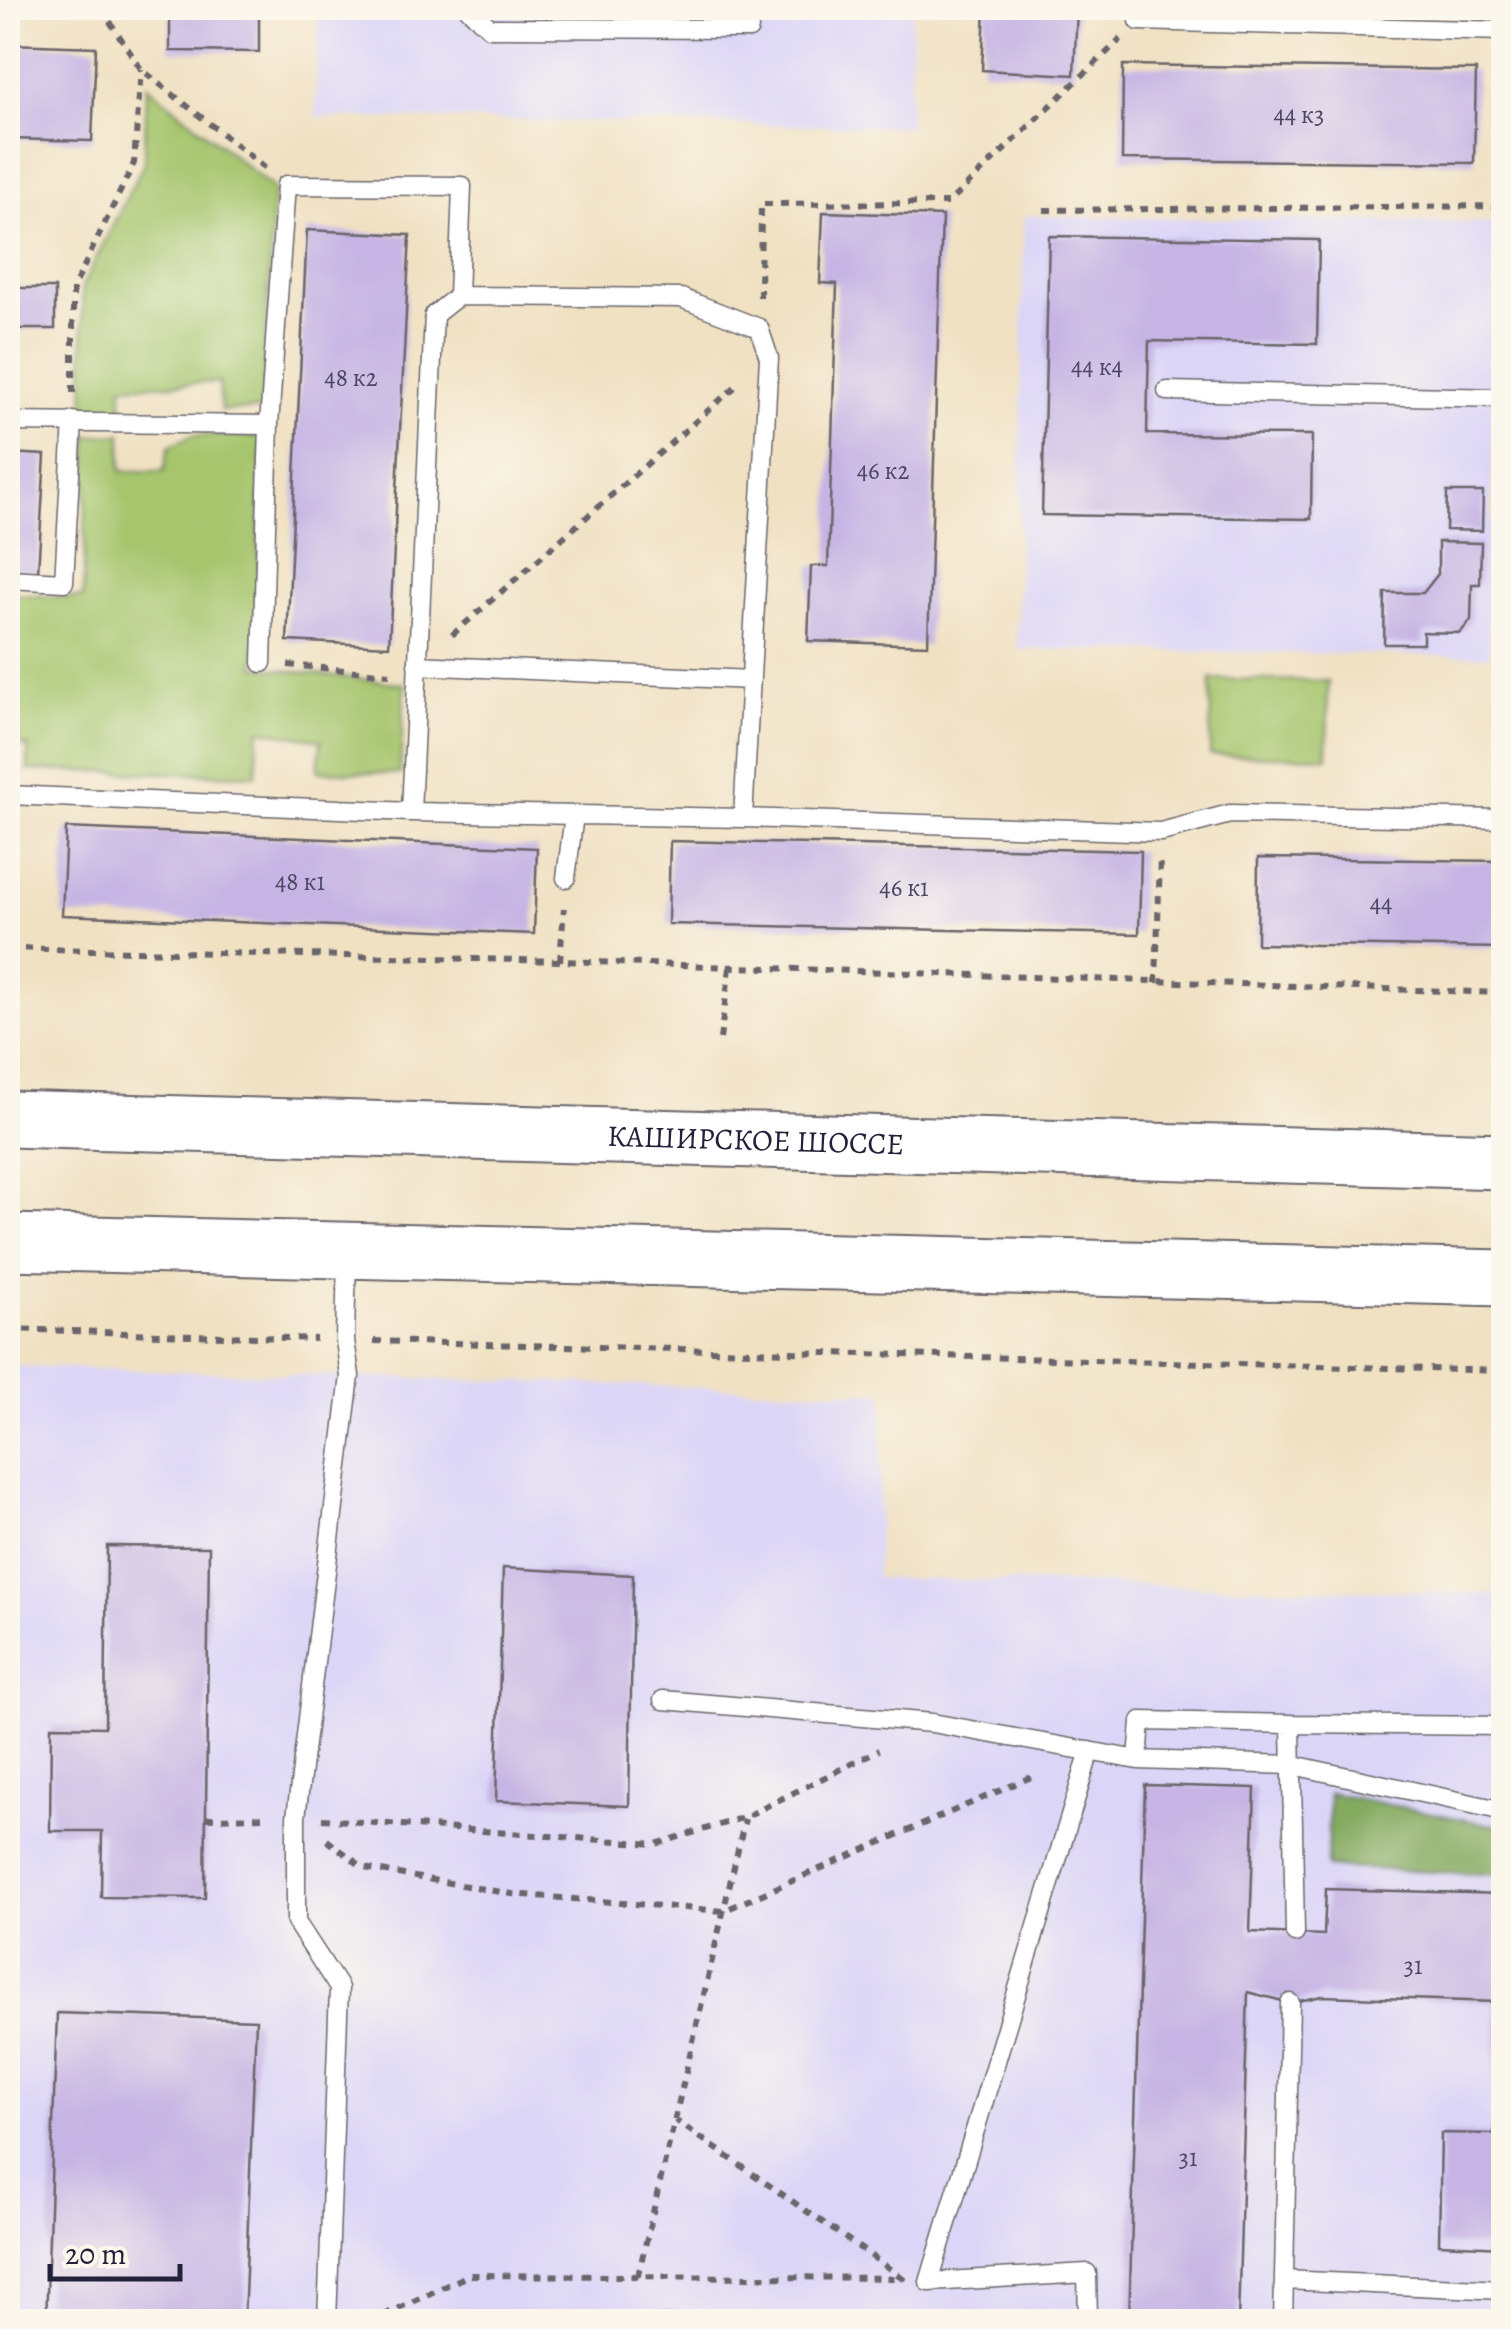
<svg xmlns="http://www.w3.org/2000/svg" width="1511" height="2329" font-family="Alegreya,serif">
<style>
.built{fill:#dbd6f7}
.green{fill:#a6c56d;stroke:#647454;stroke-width:2.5}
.forest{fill:#84aa60;stroke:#53664e;stroke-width:2.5}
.building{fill:#c6b5e4}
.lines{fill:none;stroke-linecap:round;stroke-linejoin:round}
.service-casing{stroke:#6a656b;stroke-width:21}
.primary-casing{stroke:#6a656b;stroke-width:59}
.path{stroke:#6a656b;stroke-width:6;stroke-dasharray:8 8;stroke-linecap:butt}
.service{stroke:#fff;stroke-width:18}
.primary{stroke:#fff;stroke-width:55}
.labels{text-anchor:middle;stroke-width:8;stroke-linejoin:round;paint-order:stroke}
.number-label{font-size:25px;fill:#4b4765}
.street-label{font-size:30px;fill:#22223b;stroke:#fbf7ec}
</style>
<rect width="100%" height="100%" fill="#fbf7ec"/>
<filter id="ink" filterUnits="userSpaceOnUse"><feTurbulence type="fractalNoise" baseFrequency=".01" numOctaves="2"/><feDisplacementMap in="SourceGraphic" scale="20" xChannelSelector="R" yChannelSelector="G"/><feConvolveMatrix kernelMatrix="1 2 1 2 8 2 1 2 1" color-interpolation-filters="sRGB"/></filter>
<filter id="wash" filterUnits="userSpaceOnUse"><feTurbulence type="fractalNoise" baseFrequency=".0048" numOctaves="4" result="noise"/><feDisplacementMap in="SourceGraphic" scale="40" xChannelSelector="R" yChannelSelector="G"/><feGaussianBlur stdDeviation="2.25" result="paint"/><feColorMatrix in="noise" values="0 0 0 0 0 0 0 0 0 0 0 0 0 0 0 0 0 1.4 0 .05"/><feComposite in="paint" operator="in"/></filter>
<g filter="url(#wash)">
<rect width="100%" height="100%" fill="#f0e1c3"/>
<!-- built -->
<path class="built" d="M318 8H912L909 127 316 117Z
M1024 216 1496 223 1489 656 1017 649Z
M8 1356 11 1366 884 1393 876 1578 1503 1594V2321H8Z"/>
<!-- green -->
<path class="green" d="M147 85 274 189 262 410H221L219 382 122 386V412L85 411 82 287 144 163Z
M122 434 121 471H164L169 447 193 435 262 437 255 667 405 684 400 774 318 771 321 740 259 730 256 775 28 770V746L8 745V594L83 598 88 436Z
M1211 679 1328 681 1327 757 1210 755Z"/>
<!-- forest -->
<path class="forest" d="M1329 1793 1503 1827V1875L1327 1867Z"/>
<g id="blocks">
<!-- building -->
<path class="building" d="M170 8H259V52L170 51Z
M985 8H1077L1074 75 982 70Z
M8 44 96 47 92 141 8 139Z
M1123 65 1476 70 1474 163 1122 159Z
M823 212 942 216 928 645 808 641 811 566H828L837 284 820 283Z
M307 230 410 235 389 646 287 641Z
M1049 236 1319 240 1317 344 1149 341 1147 434 1312 435 1311 519 1042 515Z
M10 288H55V329H11Z
M8 453 45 455 38 572 8 570Z
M1447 492H1483L1482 531 1446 530Z
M1438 542 1481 543 1480 584H1472L1471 620 1460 633 1423 632V644H1384L1385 593H1423L1438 574Z
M66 828 537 848 534 934 62 915Z
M670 841 1141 851 1139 934 668 924Z
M1258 858 1504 861V948L1257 944Z
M107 1546 209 1547 205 1898 101 1897 102 1831H50L51 1726 105 1727Z
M503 1568 633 1575 629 1806 496 1801Z
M1145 1785 1255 1788 1250 1932 1324 1935 1326 1889 1504 1894V2247L1439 2244 1441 2133 1494 2134 1495 2002 1322 1996 1290 2003 1248 1992 1238 2322H1129Z
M57 2013 256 2020 244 2322H46Z
M505 2315 1055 2318V2322H504Z"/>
</g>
</g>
<g filter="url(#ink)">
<use href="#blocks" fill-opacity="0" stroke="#6a656b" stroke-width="2.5"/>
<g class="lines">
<defs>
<path id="service" d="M468 8 490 28 749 29
M1139 8V21L1504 31
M458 296 681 298 759 328 769 358 743 818
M1167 391 1504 398
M8 422 269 425
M8 579 64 582 73 421
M262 663 269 425 286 185 462 186 458 296 434 315 411 812
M417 665 751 680
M8 795 411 812 743 818 1161 832 1230 814 1504 819
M566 878 574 815
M663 1700 932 1723 1138 1760 1293 1765 1504 1811
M1291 1724 1504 1726
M1138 1760 1141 1721 1291 1724 1295 1933
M1284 2280 1504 2290
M327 2322 339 1988 296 1922V1817L350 1376 345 1340 347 1255
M1088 2322 1087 2273 929 2282 1090 1751
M1283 2322 1290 2003"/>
<g id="primary">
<path id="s1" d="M8 1119 1504 1161"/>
<path d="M8 1242 1504 1278"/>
</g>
</defs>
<!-- service casing -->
<use href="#service" class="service-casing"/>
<!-- primary casing -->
<use href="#primary" class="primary-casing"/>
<!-- path -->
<path class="path" d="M101 8 141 69 265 168
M1044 210 1504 206
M760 297 761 204 948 203 1121 39
M73 393V289L134 163 141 69
M452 635 736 386
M288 665 390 674
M13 824 14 948
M8 948 560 961 1504 993
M560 961 564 908
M1156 983 1160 858
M720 1039 730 968
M8 1329 316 1339
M374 1341 1504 1371
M206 1818 270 1817
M322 1819 656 1844 745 1817 879 1750
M327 1840 364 1868 512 1894 723 1911 1038 1774
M638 2276 745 1819
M369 2322 469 2275 903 2278 675 2120"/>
<!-- service -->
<use href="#service" class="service"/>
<!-- primary -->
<use href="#primary" class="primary"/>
</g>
</g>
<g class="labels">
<!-- number labels -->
<g class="number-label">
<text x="1299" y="123">44 к3</text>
<text x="1097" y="375">44 к4</text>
<text x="351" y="386">48 к2</text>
<text x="883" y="479">46 к2</text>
<text x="300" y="890">48 к1</text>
<text x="904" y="896">46 к1</text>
<text x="1381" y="912">44</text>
<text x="1413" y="1974">31</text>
<text x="1188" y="2166">31</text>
</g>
<!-- street labels -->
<g class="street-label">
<text dy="10" stroke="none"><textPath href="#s1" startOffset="748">КАШИРСКОЕ ШОССЕ</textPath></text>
</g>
</g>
<!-- margin -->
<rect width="1511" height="2329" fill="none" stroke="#fbf7ec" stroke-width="40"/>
<!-- scale -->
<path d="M50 2264v15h130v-15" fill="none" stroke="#22223b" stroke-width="5"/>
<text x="65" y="2264" font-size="30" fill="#22223b" stroke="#fbf7ec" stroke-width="8" paint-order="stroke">20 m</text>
</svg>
